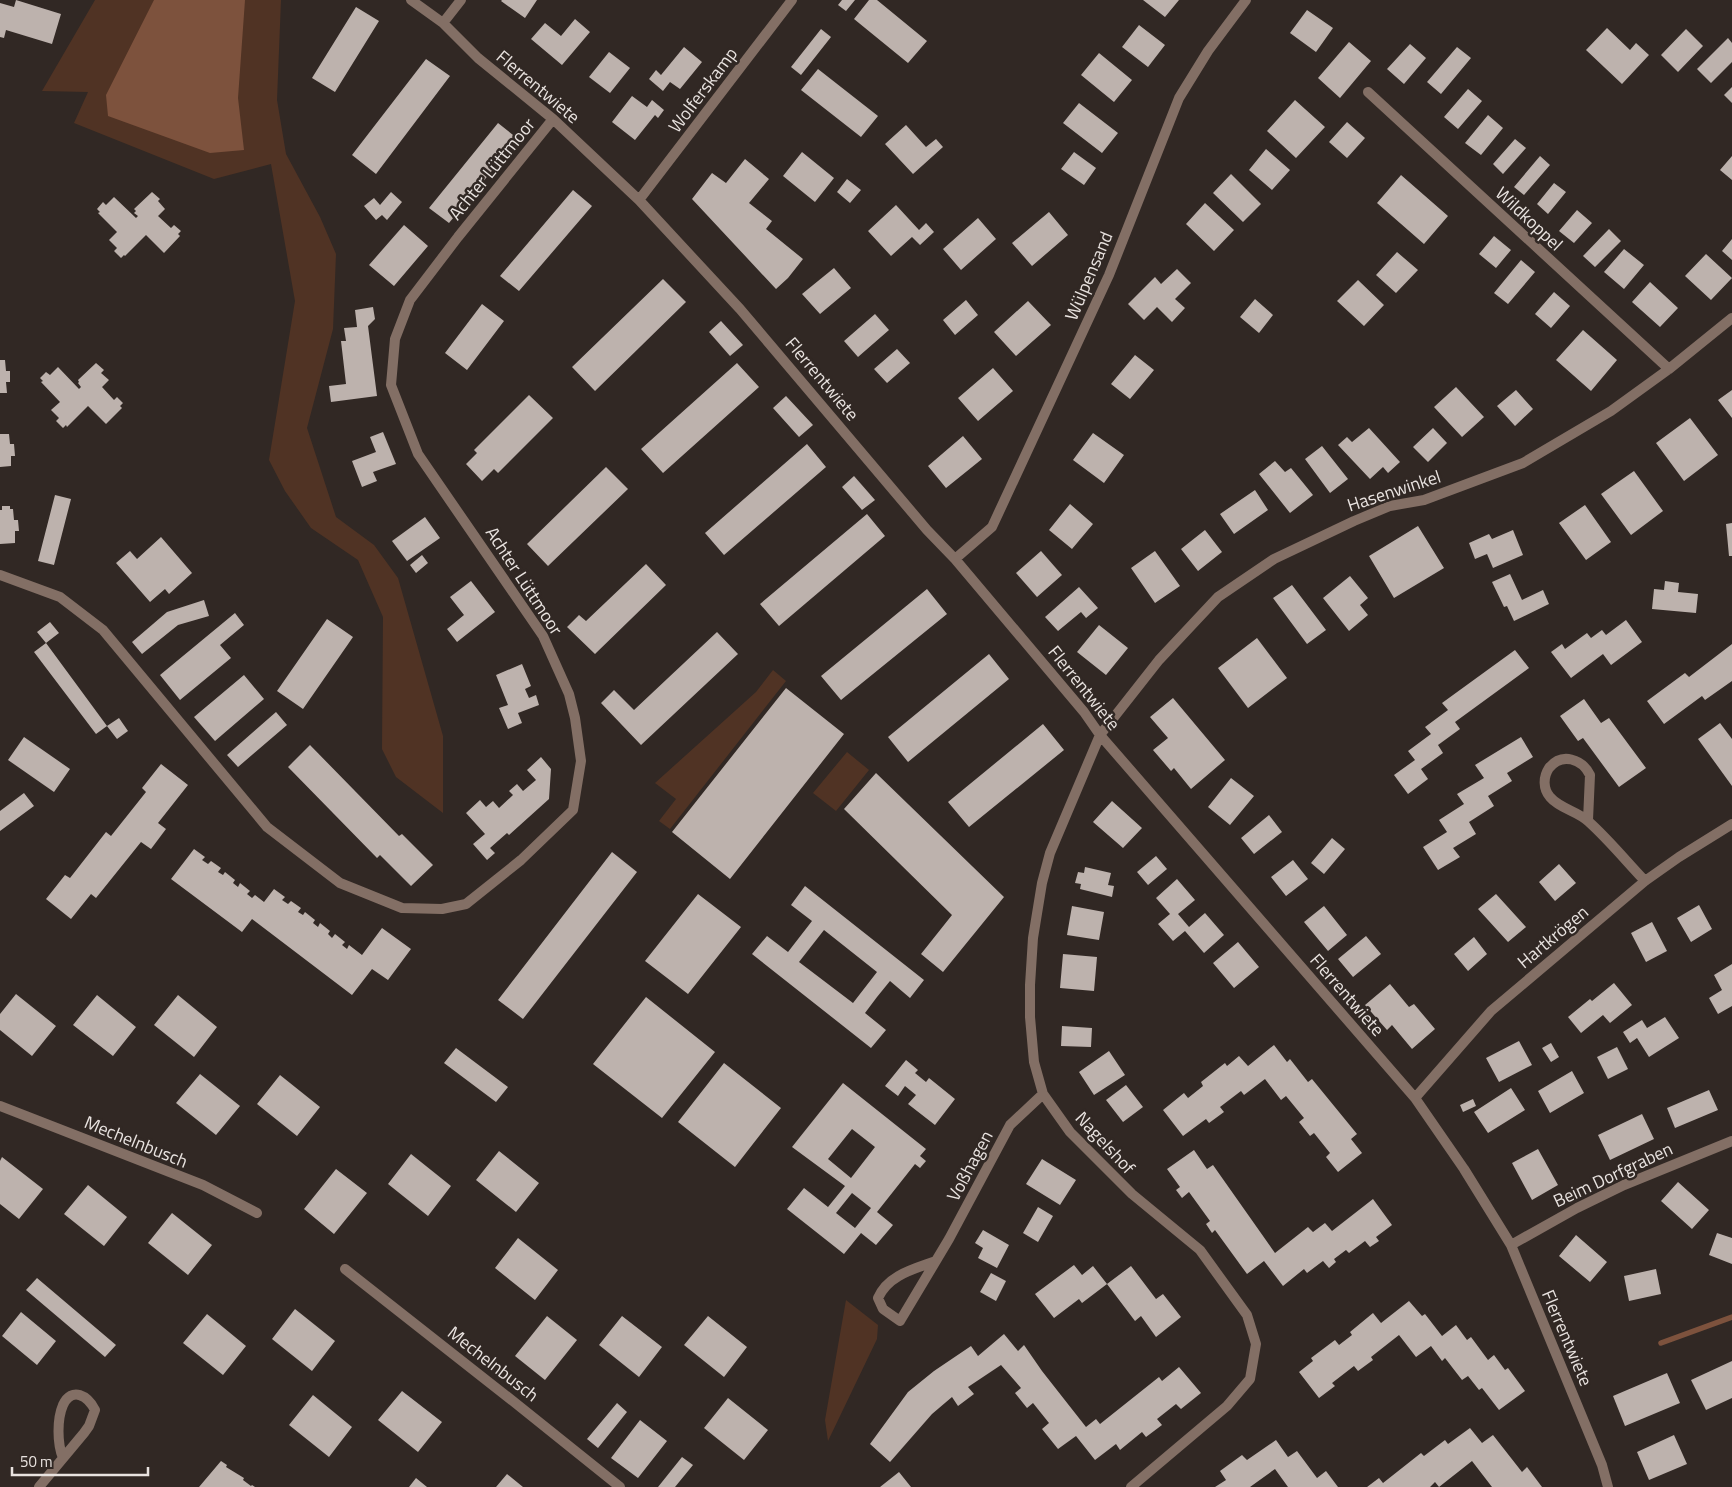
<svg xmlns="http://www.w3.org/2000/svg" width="1732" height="1487" font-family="'Titillium Web',sans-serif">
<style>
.green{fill:#503324}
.water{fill:#7d523d}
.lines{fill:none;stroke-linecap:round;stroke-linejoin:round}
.stream{stroke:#7d523d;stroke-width:5.5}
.building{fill:#bdb2ad;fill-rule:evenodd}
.street{stroke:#836f65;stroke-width:10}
.labels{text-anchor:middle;stroke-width:5;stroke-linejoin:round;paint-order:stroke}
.street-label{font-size:18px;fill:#e9e3e0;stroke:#312824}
</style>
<rect width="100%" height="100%" fill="#312824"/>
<!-- green -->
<path class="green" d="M95 0H281L277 100 286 154 320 217 336 254 333 329 307 428 336 517 374 545 398 578 443 736V813L396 777 382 749 383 617 358 560 311 528 285 491 269 460 295 301 271 164 214 179 74 123 88 92 42 91Z
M773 670 786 681 670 829 659 821 676 799 655 783 756 692Z
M847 752 869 770 836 811 813 793Z
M846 1300 878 1325 877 1339 828 1441 825 1420Z"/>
<!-- water -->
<path class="water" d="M154 0H245L238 98 244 150 210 153 108 116 106 95Z"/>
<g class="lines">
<!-- stream -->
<path class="stream" d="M1661 1343 1732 1317"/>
</g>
<!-- building -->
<path class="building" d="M16 0 61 14 52 44 6 30 4 38 0 37V3L14 7Z
M502 0H537L525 18 501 1Z
M842 0H855L846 11 838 5Z
M869 0H877L927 41 908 63 854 19Z
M1143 0H1179L1165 17Z
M356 7 379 21 335 92 312 78Z
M1307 10 1333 28 1316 52 1290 33Z
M575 19 590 32 562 65 531 39 545 23 561 36Z
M1139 25 1165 45 1148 67 1122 47Z
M1607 28 1630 50 1636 43 1649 55 1622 84 1586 50Z
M821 29 831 37 801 75 791 67Z
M1686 29 1703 46 1678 72 1661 55Z
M1728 38 1732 43V62L1711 83 1697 69Z
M1349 42 1371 61 1340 98 1318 78Z
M1410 44 1426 58 1404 84 1387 69Z
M684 47 702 62 680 89 670 82 663 91 649 79 656 70 661 75Z
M1457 47 1471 58 1441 94 1427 82Z
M609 52 630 68 610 93 589 77Z
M1099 53 1132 80 1114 102 1081 75Z
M426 59 450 76 376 174 352 155Z
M818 69 878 116 861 137 801 90Z
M1732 87V103L1724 95Z
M1468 89 1482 101 1458 129 1444 117Z
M632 96 647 107 652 100 664 110 658 118 655 115 635 140 612 122Z
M1295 100 1325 127 1296 158 1267 131Z
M1079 103 1118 133 1102 153 1063 123Z
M1488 115 1503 128 1481 155 1465 143Z
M1347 122 1365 138 1347 158 1329 142Z
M498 123 518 139 449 223 429 208Z
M906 125 926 147 936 139 943 147 913 174 885 144Z
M1515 139 1526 148 1503 174 1493 164Z
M1266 149 1290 170 1272 190 1249 170Z
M802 152 834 178 815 202 783 176Z
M1074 152 1096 168 1084 185 1061 169Z
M1540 156 1550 165 1524 195 1514 187Z
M1732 156V180L1720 170Z
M745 159 769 179 749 203 772 221 766 229 803 259 788 278 776 289 692 199 712 173 726 183Z
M1231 174 1261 204 1243 222 1213 193Z
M1401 175 1448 216 1424 244 1377 203Z
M847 179 861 190 850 203 837 192Z
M1554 183 1566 192 1548 214 1537 204Z
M573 190 592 206 519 291 500 276Z
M152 192 160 199 158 201 165 209 158 216 171 228 174 225 181 231 178 234 180 236 164 253 146 235 125 256 124 255 121 258 114 251 117 248 109 240 117 232 98 213 100 212 97 209 103 202 106 205 114 197 136 218 138 216 134 213 136 211 134 209Z
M391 192 402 202 387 220 382 215 376 220 364 206 374 198 380 205Z
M1205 203 1234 230 1214 251 1186 224Z
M896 205 919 230 926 223 934 232 920 245 912 237 891 256 868 231Z
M1577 210 1592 223 1574 243 1559 231Z
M1049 212 1068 235 1032 266 1012 243Z
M978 218 996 239 961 270 943 249Z
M404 225 428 246 394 286 369 265Z
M1609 229 1621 241 1595 267 1583 256Z
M1494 236 1511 250 1496 268 1479 254Z
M1732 239V260L1722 251Z
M1624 249 1644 265 1624 289 1604 272Z
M1397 252 1418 270 1396 293 1376 275Z
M1706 254 1732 278 1711 300 1685 276Z
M1521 260 1535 272 1508 304 1494 293Z
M834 268 851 288 820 314 802 294Z
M1177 269 1191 283 1175 299 1185 308 1172 322 1157 307 1144 320 1128 304 1155 277 1161 284Z
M663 279 686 302 595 391 572 367Z
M1358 280 1384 305 1364 326 1337 301Z
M1650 282 1678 308 1660 327 1632 302Z
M1554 292 1570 306 1551 328 1535 314Z
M1255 299 1273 315 1259 333 1240 317Z
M966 300 978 315 955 335 943 320Z
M1028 301 1051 325 1016 356 994 332Z
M482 304 504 321 467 370 445 353Z
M373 307 375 319 368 326 377 396 331 402 329 386 346 384 341 341H346L344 328 357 327 355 310Z
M875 314 889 330 858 357 844 341Z
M721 321 743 345 730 356 709 332Z
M1583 330 1617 360 1591 391 1556 360Z
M897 349 910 363 887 383 874 369Z
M1135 355 1154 370 1130 399 1111 384Z
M0 360H5L6 371H10V382H6L7 393H0Z
M96 363 104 370 101 373 109 380 102 387 114 400 117 397 123 403 120 406 122 408 106 424 88 406 67 427 66 425 63 428 56 421 59 418 51 410 60 402 41 382 43 381 40 378 46 372 50 375 58 367 79 389 81 387 78 383 79 382 78 380Z
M737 363 759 387 663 473 641 449Z
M993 368 1013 391 978 421 958 398Z
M1456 387 1484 417 1462 437 1434 407Z
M1516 390 1533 409 1515 426 1497 406Z
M1732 390V418L1718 400Z
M529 395 553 418 498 473 494 469 482 481 466 464 477 453 474 450Z
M786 396 813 425 799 437 773 408Z
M1690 418 1718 455 1684 481 1656 443Z
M1369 428 1400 462 1388 473 1383 467 1370 479 1338 445 1347 437 1352 442Z
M1433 428 1447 443 1428 462 1413 447Z
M383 432 396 464 373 472 377 481 362 487 352 461 376 452 370 437Z
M1093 433 1124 455 1104 483 1073 460Z
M0 434H9L10 444H14L15 456H11V466L0 467Z
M963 436 982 459 946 488 928 466Z
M807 444 826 467 724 555 705 533Z
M1322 446 1348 479 1330 493 1305 459Z
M1275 461 1285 472 1291 468 1313 495 1290 513 1259 474Z
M606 467 628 489 548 566 527 544Z
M1634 471 1663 511 1631 535 1601 494Z
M854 476 875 500 862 510 842 487Z
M1255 490 1268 510 1234 534 1220 514Z
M55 495 71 499 54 565 38 561Z
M1070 504 1093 524 1072 549 1049 530Z
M1585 505 1611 542 1586 560 1559 523Z
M2 506H10V509H13L14 520H18L19 531H15V543L0 544V510H2Z
M867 514 885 536 779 626 760 604Z
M425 517 440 538 407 561 392 541Z
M1732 523V556H1729L1726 524Z
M1418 526 1444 568 1394 598 1369 556Z
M1205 530 1222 552 1198 571 1181 549Z
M1513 530 1523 555 1493 568 1487 554 1475 559 1469 543 1489 534 1492 539Z
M161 537 192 573 169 594 165 589 150 602 116 563 130 551 137 559Z
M1041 551 1062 575 1037 597 1016 573Z
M1155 551 1180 586 1155 603 1131 568Z
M422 555 428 563 416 573 410 565Z
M646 564 666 585 595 654 567 627 579 615 586 621Z
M1510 574 1522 600 1543 590 1549 604 1514 621 1507 606 1504 607 1492 582Z
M1350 576 1368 598 1360 605 1368 615 1349 631 1323 598Z
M471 581 495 612 457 642 447 629 464 615 450 597Z
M1665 581 1679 583 1678 592 1698 594 1696 613 1652 609 1654 589 1664 590Z
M1292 585 1326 630 1307 644 1273 598Z
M1079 587 1098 608 1086 618 1081 612 1058 631 1045 617Z
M927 589 947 614 841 700 821 676Z
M204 600 209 616 178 625 142 654 132 642 167 612Z
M235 613 244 625 220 645 231 658 180 700 160 675Z
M327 619 353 637 303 709 277 691Z
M1626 620 1642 642 1611 665 1603 654 1571 678 1551 652 1562 644 1565 649 1587 633 1591 638 1602 630 1606 635Z
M50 622 59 633 46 643 37 632Z
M1099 625 1128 648 1106 675 1077 652Z
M717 632 738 654 641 745 601 703 614 690 634 710Z
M1257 638 1287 678 1248 708 1218 668Z
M46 643 107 726 96 734 34 652Z
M1732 644V681L1705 700 1702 696 1664 724 1647 701 1685 673 1689 677Z
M1515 650 1529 668 1455 722 1460 729 1438 745 1443 753 1421 769 1428 779 1408 794 1394 775 1415 760 1408 751 1431 734 1425 727 1448 710 1442 703Z
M989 654 1009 679 908 762 888 737Z
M522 664 531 686 525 689 529 698 536 695 539 705 518 713 522 723 508 729 499 708 508 705 496 675Z
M244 675 264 699 215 741 194 717Z
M786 688 844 734 730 879 672 832Z
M1173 698 1225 760 1191 789 1174 768 1171 771 1153 750 1168 738 1150 717Z
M1584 699 1601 723 1609 718 1646 768 1619 787 1583 738 1578 741 1560 716Z
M276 712 287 725 238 767 227 755Z
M119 718 128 731 117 739 107 726Z
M1720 723 1732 739V786L1698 739Z
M1043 724 1064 750 969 827 948 802Z
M24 737 70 769 54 792 8 760Z
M1521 737 1533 757 1507 773 1512 781 1488 796 1494 806 1469 822 1476 834 1453 848 1460 857 1438 870 1423 847 1447 832 1439 820 1464 804 1457 794 1484 778 1475 765Z
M310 745 399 836 402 834 433 865 411 886 380 855 377 858 288 767Z
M541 757 551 769 549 799 509 835 507 833 490 848 495 853 487 860 473 844 485 834 466 813 480 800 486 807 493 801 499 808 513 795 509 791 517 784 523 791 536 780 527 770Z
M161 764 188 785 158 823 166 829 151 849 141 842 96 898 91 894 71 919 46 899 65 875 70 878 106 832 111 836 146 792 142 788Z
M876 773 1004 897 943 972 921 954 952 915 844 809Z
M1231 778 1254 796 1230 825 1208 807Z
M24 793 34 806 0 831V811Z
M1112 801 1142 828 1123 848 1093 822Z
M1269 815 1282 832 1254 854 1241 838Z
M1332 838 1345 849 1324 874 1311 863Z
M194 849 205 857 202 860 208 864 211 861 221 868 218 872 223 875 225 872 235 880 233 883 238 887 240 883 250 891 247 894 252 898 255 895 264 902 274 889 285 897 282 900 288 904 291 901 301 908 298 912 303 915 305 912 315 920 313 923 318 927 320 923 330 931 328 934 332 938 335 934 345 942 342 945 347 949 349 945 362 955 382 928 411 949 388 980 372 969 352 995 252 919 242 932 171 879Z
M612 852 637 872 523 1019 498 1000Z
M1156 856 1167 869 1148 885 1137 872Z
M1293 860 1308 879 1286 896 1271 877Z
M1559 864 1576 883 1555 901 1539 882Z
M1085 867 1111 873 1108 885 1114 886 1112 897 1080 889 1081 884 1075 883 1078 872 1084 873Z
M1177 879 1195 900 1178 914 1189 927 1205 913 1224 935 1204 953 1185 931 1173 941 1158 924 1170 914 1156 898Z
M805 886 924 980 910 998 890 981 877 997 865 1013 886 1030 871 1048 752 954 767 936 788 952 812 921 791 905ZM824 930 877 972 853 1003 799 962Z
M698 894 741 927 688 994 645 961Z
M1496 894 1526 927 1508 942 1478 909Z
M1699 905 1712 929 1691 942 1677 918Z
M1072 906 1104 912 1099 940 1067 935Z
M1324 906 1347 935 1328 951 1304 922Z
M1652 922 1667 951 1646 962 1631 933Z
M1366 936 1381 954 1353 977 1338 959Z
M1474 937 1487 954 1468 971 1454 954Z
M1238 942 1259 967 1234 988 1213 963Z
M1063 954 1097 957 1094 991 1060 988Z
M1732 964V1006L1718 1014 1709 998 1722 990 1714 975Z
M1614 983 1632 1005 1610 1023 1603 1015 1581 1033 1568 1017 1590 999 1592 1001Z
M1390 984 1409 1007 1414 1004 1435 1029 1412 1049 1392 1025 1387 1030 1365 1005Z
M16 994 56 1026 32 1056 0 1030V1014Z
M97 995 136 1027 113 1056 73 1025Z
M178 995 217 1027 194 1057 154 1025Z
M646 997 715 1052 662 1118 593 1064Z
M1665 1017 1679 1038 1649 1057 1637 1038 1630 1043 1623 1032 1642 1020 1647 1028Z
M1062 1026 1092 1028 1091 1047 1061 1046Z
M1519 1041 1532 1065 1499 1082 1486 1058Z
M1551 1043 1559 1057 1551 1062 1542 1048Z
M1274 1045 1287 1062 1290 1059 1308 1082 1312 1079 1357 1134 1351 1139 1362 1153 1338 1172 1326 1157 1330 1153 1314 1133 1310 1136 1299 1122 1304 1118 1286 1096 1281 1100 1265 1079 1244 1095 1241 1091 1220 1107 1224 1112 1209 1123 1206 1119 1183 1136 1163 1110 1184 1093 1188 1098 1203 1086 1201 1082 1225 1063 1227 1066 1239 1056 1248 1066Z
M1617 1047 1628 1069 1608 1079 1597 1057Z
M456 1048 508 1087 496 1102 444 1063Z
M1109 1051 1125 1075 1094 1095 1079 1072Z
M906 1060 918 1070 915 1073 926 1082 929 1078 955 1099 935 1125 908 1104 916 1095 905 1086 898 1096 885 1086Z
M724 1063 781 1108 735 1167 678 1122Z
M1572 1071 1584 1093 1550 1113 1538 1091Z
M200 1074 240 1106 216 1135 176 1103Z
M280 1075 320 1107 297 1136 257 1104Z
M843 1083 926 1149 920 1156 926 1161 920 1168 915 1164 877 1212 893 1225 876 1245 861 1233 844 1254 787 1209 804 1188 828 1207 845 1186 792 1147ZM852 1129 875 1147 851 1178 828 1159ZM852 1193 871 1208 855 1228 836 1213Z
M1126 1085 1143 1107 1123 1122 1106 1100Z
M1511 1088 1525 1110 1488 1133 1474 1112Z
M1709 1090 1718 1110 1675 1128 1667 1108Z
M1473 1099 1476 1106 1463 1112 1460 1105Z
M1642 1114 1654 1139 1610 1160 1598 1135Z
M1538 1149 1558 1185 1532 1200 1512 1163Z
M1194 1150 1207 1169 1213 1165 1275 1253 1308 1227 1313 1232 1325 1223 1332 1231 1373 1199 1392 1225 1376 1237 1379 1241 1370 1247 1365 1241 1349 1253 1346 1250 1334 1259 1336 1262 1329 1268 1323 1261 1307 1273 1304 1269 1283 1286 1264 1261 1247 1274 1215 1230 1212 1233 1206 1224 1210 1221 1189 1192 1182 1198 1176 1190 1180 1187 1167 1169Z
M499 1151 539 1183 516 1212 476 1180Z
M411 1154 451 1186 428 1216 388 1184Z
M2 1157 43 1189 19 1219 0 1204V1161Z
M1042 1159 1076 1180 1060 1205 1026 1184Z
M336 1169 367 1193 334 1234 304 1209Z
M1678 1182 1709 1210 1692 1229 1661 1201Z
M88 1185 127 1217 104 1246 64 1214Z
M1038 1207 1053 1216 1038 1242 1023 1233Z
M172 1213 212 1245 188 1275 148 1243Z
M983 1230 1009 1245 997 1268 978 1258 983 1248 975 1243Z
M1717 1233 1732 1238V1264L1709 1255Z
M1576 1235 1607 1262 1590 1282 1559 1256Z
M518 1238 558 1270 535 1300 495 1268Z
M1074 1265 1082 1275 1093 1266 1107 1284 1082 1303 1079 1299 1054 1318 1035 1294Z
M1131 1266 1156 1299 1163 1294 1181 1317 1156 1337 1141 1316 1135 1321 1107 1284Z
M1656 1269 1661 1294 1629 1301 1624 1276Z
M991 1273 1006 1281 996 1301 980 1292Z
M37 1278 116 1345 105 1357 26 1290Z
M1409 1301 1422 1316 1425 1314 1442 1336 1456 1325 1467 1340 1471 1337 1488 1360 1494 1355 1505 1370 1508 1368 1525 1391 1499 1410 1482 1388 1479 1390 1468 1376 1462 1380 1445 1358 1442 1361 1431 1346 1416 1357 1399 1335 1371 1357 1373 1360 1358 1371 1354 1366 1332 1383 1335 1386 1319 1398 1299 1372 1313 1361 1311 1358 1335 1340 1339 1345 1352 1335 1350 1332 1373 1313 1381 1323Z
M295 1309 335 1341 312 1371 272 1339Z
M21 1312 56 1341 37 1365 2 1336Z
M207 1314 246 1346 223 1375 183 1343Z
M547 1316 577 1340 545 1380 515 1356Z
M622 1316 662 1347 639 1377 599 1345Z
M708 1316 747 1347 724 1377 684 1345Z
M1004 1334 1018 1351 1024 1345 1042 1371 1086 1427 1096 1419 1100 1424 1159 1377 1162 1381 1179 1367 1201 1393 1181 1409 1176 1404 1157 1419 1162 1425 1146 1437 1142 1432 1120 1450 1116 1444 1095 1460 1076 1436 1058 1449 1042 1429 1049 1423 1033 1403 1027 1408 1015 1393 1021 1388 1001 1365 968 1387 974 1394 958 1406 952 1397 932 1414 890 1462 870 1444 908 1392 934 1371 971 1346 978 1356Z
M1732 1361V1398L1706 1410 1691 1380Z
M1667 1373 1680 1403 1625 1426 1613 1396Z
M402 1391 442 1422 418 1452 378 1420Z
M313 1395 352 1427 329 1457 289 1425Z
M728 1398 768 1430 744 1460 704 1428Z
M617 1403 627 1412 598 1448 587 1439Z
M640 1420 667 1441 638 1478 611 1458Z
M1470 1428 1482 1443 1493 1435 1522 1472 1527 1467 1542 1487H1492L1472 1461 1439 1487 1435 1482 1430 1487H1367L1379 1478 1383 1483 1421 1453 1424 1456 1445 1440 1448 1444Z
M1674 1435 1687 1464 1649 1480 1637 1452Z
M1276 1440 1288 1457 1297 1451 1317 1478 1326 1471 1338 1487H1288L1275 1469 1250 1487H1215L1226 1480 1220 1471 1242 1455 1247 1460Z
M682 1457 693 1465 675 1487H658Z
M221 1461 227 1465 226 1467 244 1478 243 1480 251 1486 252 1485 255 1487H199Z
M899 1472 911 1487H880Z
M507 1474 523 1487H496Z
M416 1478 427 1487H409Z"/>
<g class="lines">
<!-- street -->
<path class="street" d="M411 0 443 23 478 58 553 119 639 200 740 309 927 530 955 559 1084 712 1100 735 1415 1098 1464 1169 1511 1245 1602 1465 1608 1487
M443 23 461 0
M1368 92 1669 369
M639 200 792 0
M955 559 992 527 1109 275 1179 98 1208 51 1246 0
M0 575 60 597 103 630 267 827 340 883 402 908 442 909 466 904 521 860 573 810 581 761 575 718 569 694 543 636 418 454 391 385 395 339 410 300 458 237 553 119
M1588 820 1590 775C1582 759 1562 752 1549 768 1543 777 1543 789 1550 797 1560 809 1578 811 1589 822 1609 840 1626 861 1645 881
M1415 1098 1491 1011 1645 881 1679 857 1732 824
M0 1106 203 1185 257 1213
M1511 1245 1577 1208 1624 1185 1732 1141
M936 1261C914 1269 888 1275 878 1298L883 1309 900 1321 949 1239 1010 1125 1043 1094
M345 1269 509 1398 620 1487
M39 1487 84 1433 89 1426 95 1410C88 1396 72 1386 63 1405 57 1419 57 1443 63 1458
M1131 1487 1227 1406 1250 1379 1256 1344 1247 1315 1200 1250 1132 1194 1070 1132 1043 1094 1034 1062 1030 1017V985L1033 938 1042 883 1050 853 1100 735 1159 660 1218 597 1274 559 1354 521 1390 506 1424 500 1523 463 1611 411 1669 369 1732 318"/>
</g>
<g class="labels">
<!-- street labels -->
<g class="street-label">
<text transform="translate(538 87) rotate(40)" y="6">Flerrentwiete</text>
<text transform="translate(703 90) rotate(-53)" y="6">Wolferskamp</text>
<text transform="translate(492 169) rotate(-51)" y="6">Achter Lüttmoor</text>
<text transform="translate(1529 219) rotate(43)" y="6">Wildkoppel</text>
<text transform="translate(1089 276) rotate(-67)" y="6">Wülpensand</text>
<text transform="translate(822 379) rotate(50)" y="6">Flerrentwiete</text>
<text transform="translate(1394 491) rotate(-18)" y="6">Hasenwinkel</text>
<text transform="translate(524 581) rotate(57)" y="6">Achter Lüttmoor</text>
<text transform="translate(1084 688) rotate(51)" y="6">Flerrentwiete</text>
<text transform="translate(1553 937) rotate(-40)" y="6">Hartkrögen</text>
<text transform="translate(1347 995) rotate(49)" y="6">Flerrentwiete</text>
<text transform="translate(136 1142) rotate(22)" y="6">Mechelnbusch</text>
<text transform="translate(1105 1143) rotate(47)" y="6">Nagelshof</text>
<text transform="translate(970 1166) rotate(-62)" y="6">Voßhagen</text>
<text transform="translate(1613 1175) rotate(-25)" y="6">Beim Dorfgraben</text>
<text transform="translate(1567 1338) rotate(67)" y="6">Flerrentwiete</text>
<text transform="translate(493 1364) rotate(38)" y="6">Mechelnbusch</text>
</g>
</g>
<!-- scale -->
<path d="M12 1467v8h136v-8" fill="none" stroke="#e9e3e0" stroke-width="2.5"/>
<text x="20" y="1467" font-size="15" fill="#e9e3e0" stroke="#312824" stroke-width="4" paint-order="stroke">50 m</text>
</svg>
